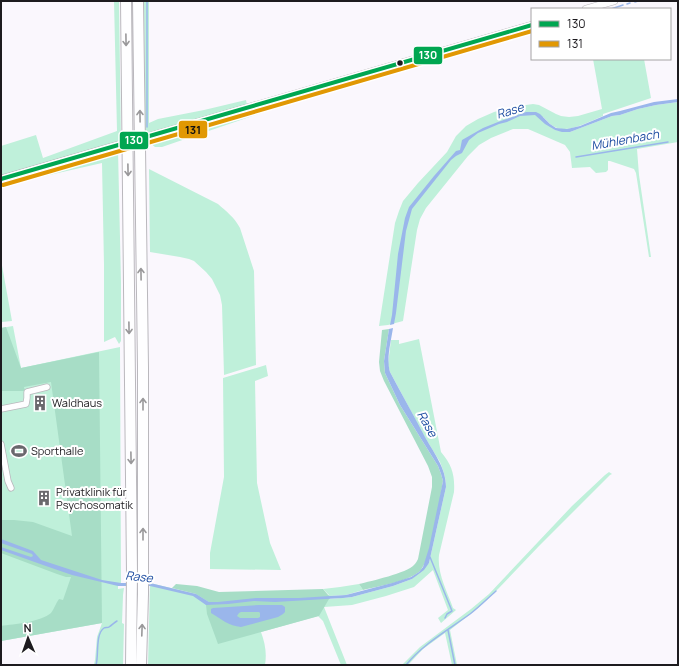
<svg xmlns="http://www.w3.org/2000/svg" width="679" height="666" font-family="Manrope,sans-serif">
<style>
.green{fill:#bff0da}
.forest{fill:#a7ddc6}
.water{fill:#9ab6eb;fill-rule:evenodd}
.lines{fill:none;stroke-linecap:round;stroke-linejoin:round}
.stream{stroke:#9ab6eb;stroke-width:1.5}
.minor-casing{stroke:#bab8bd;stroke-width:7}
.tertiary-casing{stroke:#bab8bd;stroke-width:8}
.motorway-casing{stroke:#bab8bd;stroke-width:12}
.minor{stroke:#fefeff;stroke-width:5.5}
.tertiary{stroke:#fefeff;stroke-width:7}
.motorway{stroke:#fefeff;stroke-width:10}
.tertiary-bridge-casing{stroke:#bab8bd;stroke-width:8;stroke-linecap:butt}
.tertiary-bridge{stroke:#fefeff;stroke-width:7}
.bus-1-casing{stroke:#fff;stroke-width:7}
.bus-2-casing{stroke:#fff;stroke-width:7}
.bus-1{stroke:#00a651;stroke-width:4}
.bus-2{stroke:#e19803;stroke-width:4}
.oneway{stroke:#99989a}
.bus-dot{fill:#1d1b1f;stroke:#fff;stroke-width:1.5}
.labels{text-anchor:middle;stroke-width:4;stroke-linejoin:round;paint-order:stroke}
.poi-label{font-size:11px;fill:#1d1b1f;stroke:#fff;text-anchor:start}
.water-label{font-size:12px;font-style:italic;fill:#1d4ca1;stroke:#fff}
.line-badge{stroke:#fff;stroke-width:1.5}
.badge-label{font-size:11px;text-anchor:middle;font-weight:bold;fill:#fff}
.pale-badge-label{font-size:11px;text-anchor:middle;font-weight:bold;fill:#111}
</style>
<rect width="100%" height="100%" fill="#faf7fd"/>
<!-- green -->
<path class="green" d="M114 1H119L121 141 1 176V146L36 135 43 158 117 131Z
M144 1H149V123L158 119 204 110 246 100 247 105 145 134Z
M593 59H644L651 98 603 114V116C590 121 568 134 555 127 550 125 547 120 543 117H538L555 130 570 132 612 116 620 115 638 109 656 105 678 102V142L637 149 639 175 651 257H649L636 173 634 169 610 161H608V170L606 172 596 173 590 167 572 168 570 152 565 145 528 129H513L491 138 479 145 468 156 426 208 420 219 417 230 403 321 388 325 379 326 395 223 399 211 403 201 418 183 447 152 456 136 466 126 478 119 494 112 512 107 533 104 539 105 556 114 561 116 569 117 578 116 602 109Z
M302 97V99L296 101 162 147H155L149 142Z
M118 150 121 282V341L119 344 115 337 104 342V265L102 163 1 186V184L5 182Z
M149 169 218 204C226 211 235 218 240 228L254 271 256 365 224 375 222 305 220 295 212 279 206 272 194 261 189 259 180 257 150 252Z
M1 260 12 321 2 322 1 316Z
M13 326 21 368 120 347 121 583 118 586V589L124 588 123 595V596L122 623 124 624 123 665H94L95 660 97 637 102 623 1 641V328Z
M419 339 441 452C452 465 455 475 454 492L439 555C437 573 447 591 453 608L456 610 441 623 438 618 448 610 433 570 414 587 386 596 352 605 324 607 347 665H341L323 621 318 616 261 632C265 643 267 653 265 665H148L150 583 196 594 329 595 323 589 340 587 359 584 363 590 346 595 330 596V599L352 597 393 586 412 579 429 563 446 487C446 477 443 470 440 462L426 439 390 372 388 364 391 340H399V344Z
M266 365 268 376 255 381 257 483 270 543 281 570 210 569V553L224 477 223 378Z
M609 472 612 474 610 475 539 546 498 589 478 608 450 630 457 665H452L445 633 423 649 408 665H402L420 647 471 609 489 594 572 506 605 475Z"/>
<!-- forest -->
<path class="forest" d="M6 327 21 368 99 352 102 623 1 641V626C14 624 41 622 51 613 54 609 56 603 59 599L63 600 71 577H66L57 574 1 553V514L2 520H14L33 522 72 536 51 382 24 387 25 391H1V328Z
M389 329 384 361 385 373 400 405 438 466 441 474 443 481C440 498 431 562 419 572 406 582 379 586 363 590L359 584C371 581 407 573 414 565 416 563 417 561 418 559L432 487V477L428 466 384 381 380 371 379 362 382 330Z
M176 584 197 586 219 592 323 589 329 596V599L319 616 218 644 207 614 206 605 209 602 196 594 172 588Z"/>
<!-- water -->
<path class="water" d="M678 99V102L656 105 638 109 620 115 612 116 570 132H562L555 130 545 124 535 115 520 116 507 122 499 124 478 133 469 140 462 153 456 156 451 160 412 209 406 231 396 313 394 324 390 325 392 315 398 254 405 218 409 207 434 176 456 151 460 150 462 140 483 128 498 122 526 112H536L540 114 550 124 556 128 567 129 580 126 611 113 620 111 654 102Z
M393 328C391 342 386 358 390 372 401 393 413 414 424 435 433 452 446 467 446 487L429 563 424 570 412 579 393 586 352 597 343 598 275 602 254 601 228 604 206 605 193 596 150 586H118L72 575 43 565 1 550V547L31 557 33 556 32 554 1 543V539L33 551 41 560 102 580 121 583H150L196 594 209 602H218L256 598H299L346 595 392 583 411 577 419 572 423 567 429 548 443 481 441 474 438 466 400 405 385 373 384 361 389 329Z
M259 605H282L285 607V612L283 614 278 617 241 627C229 626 221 619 211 613V609L213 608ZM241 612H259L260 613V617L258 618H240L237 616 239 613Z"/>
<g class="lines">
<!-- stream -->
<path class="stream" d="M635 2 638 1
M627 4 630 3
M611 9 623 5
M523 34 532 32
M489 44 517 36
M440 59 483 46
M402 70 434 61
M343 87 396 72
M147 127V1
M576 157 668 142
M430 557 452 611 447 614 445 618
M448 630 455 665
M96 665C99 656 95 634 104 628 105 627 108 628 109 627 112 625 115 622 117 621
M406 665C423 644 448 630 470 614 479 607 487 599 496 591"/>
<defs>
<path id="minor" d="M1 409 26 404 27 398V392L47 387
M1 444 8 481 11 488"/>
<path id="tertiary" d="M586 9 614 1
M157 134 532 25
M1 179 107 148"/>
<path id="motorway" d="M126 1 132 573 131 665
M138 1 143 367V594L141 665"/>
</defs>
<!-- minor casing -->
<use href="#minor" class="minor-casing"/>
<!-- tertiary casing -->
<use href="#tertiary" class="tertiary-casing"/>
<!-- motorway casing -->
<use href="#motorway" class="motorway-casing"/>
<!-- minor -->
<use href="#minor" class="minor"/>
<!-- tertiary -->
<use href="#tertiary" class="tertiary"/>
<!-- motorway -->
<use href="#motorway" class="motorway"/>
<defs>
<path id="tertiary-bridge" d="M107 148 157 134"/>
</defs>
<!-- tertiary-bridge casing -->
<use href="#tertiary-bridge" class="tertiary-bridge-casing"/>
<!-- tertiary-bridge -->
<use href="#tertiary-bridge" class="tertiary-bridge"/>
<defs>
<path id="bus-1" d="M1 179 532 25"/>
<path id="bus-2" d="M3 185 532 31"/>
</defs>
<!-- bus-1 casing -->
<use href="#bus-1" class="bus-1-casing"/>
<!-- bus-2 casing -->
<use href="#bus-2" class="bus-2-casing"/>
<!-- bus-1 -->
<use href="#bus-1" class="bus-1"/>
<!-- bus-2 -->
<use href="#bus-2" class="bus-2"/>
</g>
<!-- one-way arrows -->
<defs><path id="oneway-shaft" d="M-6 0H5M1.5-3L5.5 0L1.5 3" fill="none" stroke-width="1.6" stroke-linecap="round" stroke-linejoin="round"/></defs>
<g class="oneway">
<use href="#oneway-shaft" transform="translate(126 40) rotate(89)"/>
<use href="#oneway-shaft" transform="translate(140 116) rotate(-91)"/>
<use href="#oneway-shaft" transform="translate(128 170) rotate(89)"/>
<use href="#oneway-shaft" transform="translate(141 274) rotate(-91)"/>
<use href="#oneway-shaft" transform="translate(129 328) rotate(89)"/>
<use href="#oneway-shaft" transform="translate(143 404) rotate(-90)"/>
<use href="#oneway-shaft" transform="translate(131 458) rotate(89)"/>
<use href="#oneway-shaft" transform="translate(143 534) rotate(-90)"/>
<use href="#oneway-shaft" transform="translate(142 630) rotate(-88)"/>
</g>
<!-- icons -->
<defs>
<symbol id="building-bare" viewBox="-9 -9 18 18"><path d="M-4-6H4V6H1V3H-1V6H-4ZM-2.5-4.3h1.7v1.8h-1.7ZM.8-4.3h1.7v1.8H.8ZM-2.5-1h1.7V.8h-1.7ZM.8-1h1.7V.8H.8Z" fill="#6a686d" stroke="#fff" stroke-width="2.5" paint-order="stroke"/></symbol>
<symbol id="stadium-bare" viewBox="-9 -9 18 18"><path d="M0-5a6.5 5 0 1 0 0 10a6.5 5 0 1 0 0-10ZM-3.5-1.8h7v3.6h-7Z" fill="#6a686d" stroke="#fff" stroke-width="2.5" paint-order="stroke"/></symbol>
</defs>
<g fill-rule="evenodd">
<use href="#building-bare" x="29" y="392" width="22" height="22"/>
<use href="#stadium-bare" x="8" y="440" width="22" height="22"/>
<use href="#building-bare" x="33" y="487" width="22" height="22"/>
</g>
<!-- markers -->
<circle class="bus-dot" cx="400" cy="63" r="3.5"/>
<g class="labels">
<!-- poi labels -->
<g class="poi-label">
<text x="52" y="407">Waldhaus</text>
<text x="31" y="455">Sporthalle</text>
<text x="56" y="496">Privatklinik für<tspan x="56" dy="13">Psychosomatik</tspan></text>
</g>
<!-- water labels -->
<g class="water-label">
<text transform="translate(510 111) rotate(-17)" y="4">Rase</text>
<text transform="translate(625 140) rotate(-10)" y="4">Mühlenbach</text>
<text transform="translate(427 424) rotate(61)" y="4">Rase</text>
<text transform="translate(139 577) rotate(6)" y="4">Rase</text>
</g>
</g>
<g class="line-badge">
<rect x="413" y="46" width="30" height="19" rx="4" fill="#00a651"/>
<rect x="178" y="120" width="30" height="19" rx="4" fill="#e19803"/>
<rect x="119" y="131" width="30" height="19" rx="4" fill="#00a651"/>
</g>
<g class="badge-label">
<text x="428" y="59">130</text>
<text x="134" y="144">130</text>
</g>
<g class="pale-badge-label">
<text x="193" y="134">131</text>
</g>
<!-- border -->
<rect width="679" height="666" fill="none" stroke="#1d1b1f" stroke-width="4"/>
<!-- legend -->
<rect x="531" y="8" width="140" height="52" fill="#ffffff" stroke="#a5a4a5"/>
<rect x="539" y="21" width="20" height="6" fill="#00a651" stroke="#a5a4a5"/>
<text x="567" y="28" font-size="12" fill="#1d1b1f">130</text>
<rect x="539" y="41" width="20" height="6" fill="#e19803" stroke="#a5a4a5"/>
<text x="567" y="48" font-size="12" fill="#1d1b1f">131</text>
<!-- north arrow -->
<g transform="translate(28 638) rotate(358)" stroke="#ffffff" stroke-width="3" paint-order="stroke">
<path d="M0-3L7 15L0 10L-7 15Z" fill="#1d1b1f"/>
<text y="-6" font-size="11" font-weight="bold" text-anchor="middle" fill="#1d1b1f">N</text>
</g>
</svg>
